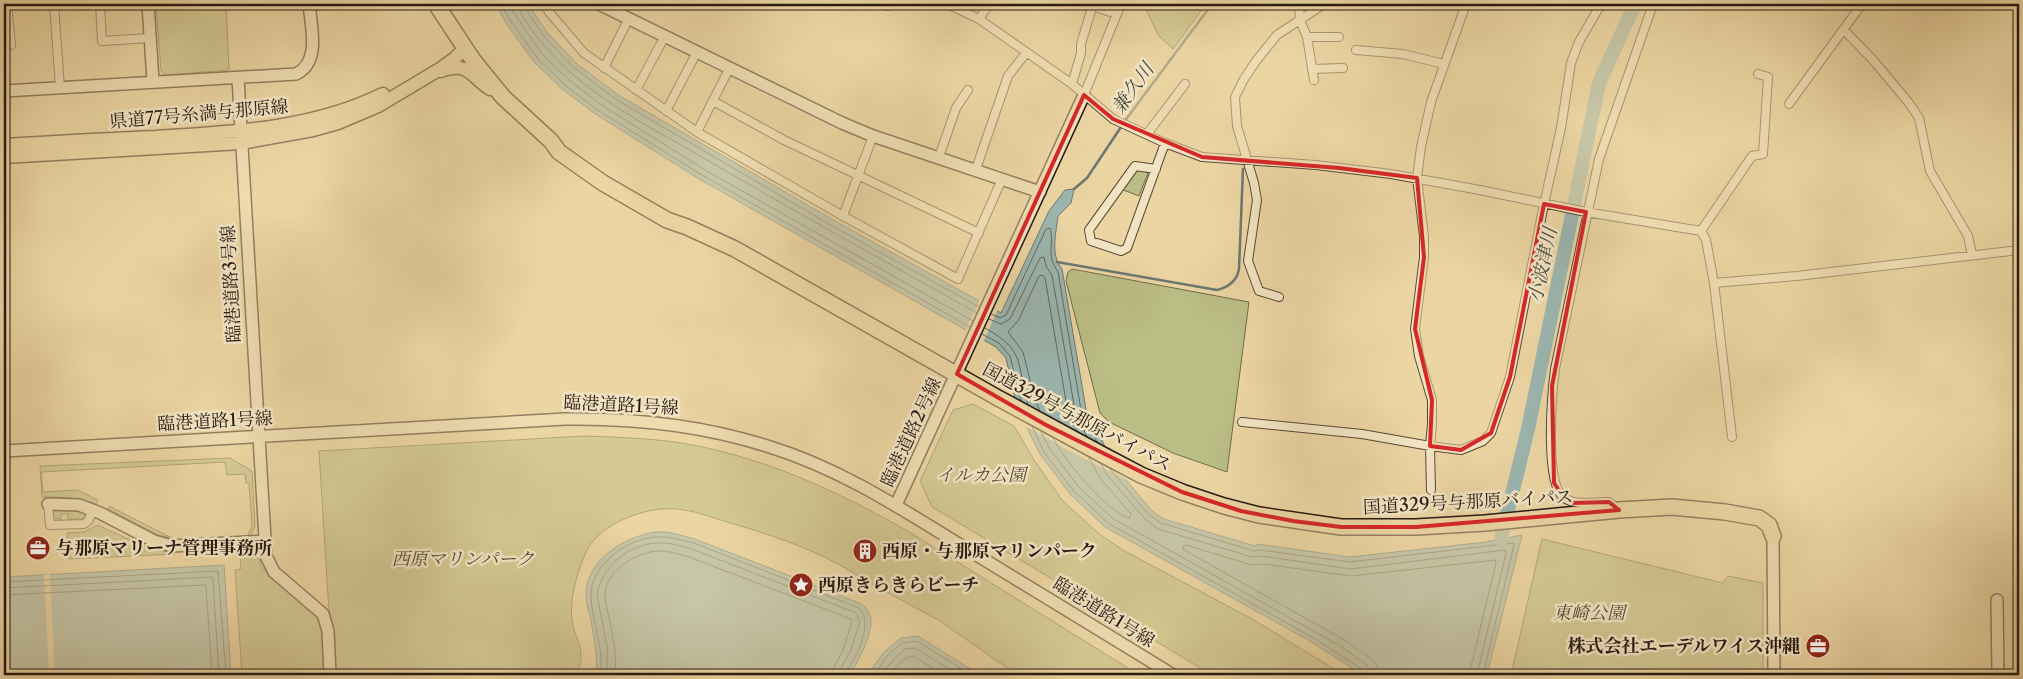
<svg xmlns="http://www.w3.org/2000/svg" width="2023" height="679" font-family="'Libre Caslon Text','Noto Serif JP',serif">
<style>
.green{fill:#babd84;stroke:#706c4c}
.water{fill:#9bb6b0;stroke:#6d7871}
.pier{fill:#ebd5a3}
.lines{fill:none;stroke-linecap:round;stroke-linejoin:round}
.shore{stroke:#616862;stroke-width:1}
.stream{stroke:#6d7871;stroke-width:2.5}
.river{stroke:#9bb6b0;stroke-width:14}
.street-casing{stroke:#584937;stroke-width:10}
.secondary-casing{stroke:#271a13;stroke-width:14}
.primary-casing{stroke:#271a13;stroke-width:15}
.highway-casing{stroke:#271a13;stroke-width:18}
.street{stroke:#f2e4c3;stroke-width:8}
.secondary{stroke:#f2e4c3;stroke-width:11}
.primary{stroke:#ebd5a3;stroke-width:12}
.highway{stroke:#ebd5a3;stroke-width:15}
.marked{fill:none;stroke:#d62828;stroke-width:4;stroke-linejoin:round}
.labels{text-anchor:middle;stroke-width:5;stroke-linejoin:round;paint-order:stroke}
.street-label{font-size:18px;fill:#271a13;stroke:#f2e4c3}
.park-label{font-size:18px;font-style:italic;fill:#534b35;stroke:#f2e4c3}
.poi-label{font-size:18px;font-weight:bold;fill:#271a13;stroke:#f2e4c3;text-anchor:start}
.water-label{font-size:19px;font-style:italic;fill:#4a4942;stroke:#f2e4c3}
</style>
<rect width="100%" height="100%" fill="#ebd5a3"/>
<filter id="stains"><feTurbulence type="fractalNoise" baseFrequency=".004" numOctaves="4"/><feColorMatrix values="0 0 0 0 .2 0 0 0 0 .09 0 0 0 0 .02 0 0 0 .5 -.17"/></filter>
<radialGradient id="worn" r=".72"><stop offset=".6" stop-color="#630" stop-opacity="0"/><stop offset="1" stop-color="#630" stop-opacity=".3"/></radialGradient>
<!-- green -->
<path class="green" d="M226 4 229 70 165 75 161 71 156 5Z
M1143 4H1206L1173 49 1159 36Z
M1138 168 1148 173 1139 196 1121 189Z
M1072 269 1249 302 1227 472 1173 453 1109 422 1100 413 1066 281 1068 272Z
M973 404 1014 426 1034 460 1062 500 1098 533 1121 549 1254 620 1344 675H1212L932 507 920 481 953 410Z
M584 436C614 437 644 438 675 442 760 455 836 490 911 533L1139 675H1017L940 621 859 577C824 552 769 534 727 522 711 517 693 510 676 509 647 506 601 523 587 550 578 569 569 599 572 620 573 631 580 642 581 653 582 660 579 669 577 675H333L319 451Z
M230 458 252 471 255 526 251 535 248 536 252 525 249 483H246L245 474 227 475 225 462 41 472 43 492 77 490 98 500 96 504C78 497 61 497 42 497L40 466Z
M109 506 172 538 177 539 158 535 108 509Z
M69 508 85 514V517L81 519H68V514H61V520L55 518 52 515 55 509Z
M98 525C123 537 147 548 175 554L69 559 67 533 84 532Z
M1542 539 1723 583 1728 576 1763 583V675H1511Z
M257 553 261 566 271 578 316 615 321 626 324 675H242L235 570 241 569 240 554Z"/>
<!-- water -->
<path class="water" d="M495 4H528L547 32 577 64 620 96 837 222 1001 313 1049 211 1065 190 1074 189 1071 203 1058 216C1056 234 1050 254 1062 269L1086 409 1116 468 1152 511 1164 519 1255 546 1257 544 1350 557 1486 542 1522 535 1487 675H1363L1308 640 1105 527 1070 494 1040 454 1017 407 1006 358 996 347 699 179 594 113 562 89 534 62 508 26Z
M655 532H668L695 539 862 604C867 609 872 615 871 622 871 638 858 661 850 675H596C598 657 594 639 591 621 589 613 586 603 586 595 586 559 625 537 655 532Z
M224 565 231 675H4V577Z
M918 636 980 675H867L884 652 901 638Z"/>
<!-- pier -->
<path class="pier" d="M980 299 998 309 983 343 964 333Z
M1015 408 1118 466 1133 483 1066 449 1023 425Z
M50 574 55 675H49L44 575Z"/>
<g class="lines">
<!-- shore -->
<path class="shore" d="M500 4 512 23 538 59 565 85 596 109 702 175 970 327
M508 4 542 54 569 80 600 104 705 170 973 321
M518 4C519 20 557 61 570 72 610 108 661 133 707 160 796 212 886 262 977 313
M524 4 525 8 543 35 573 67 617 100 834 227 979 307
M991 314 1000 318 1006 315 1046 229 1050 228C1055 245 1045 253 1058 272L1081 410 1097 442
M989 319 1001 324 1010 319 1040 258 1044 257 1046 266 1052 275 1075 411 1087 437
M985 328C1027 351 1016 364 1028 405
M982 334 999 343 1010 356 1021 400
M1040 411 1035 400 1023 352 1008 332 1018 321 1039 276 1042 275 1045 278 1068 413 1076 430
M1032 426 1044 452 1073 490 1108 523 1310 636 1362 669 1365 675
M1041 432 1050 449 1078 486 1112 518 1342 647 1367 665 1371 675
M1053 438C1063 458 1109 515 1130 518L1131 514 1100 478 1089 458
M1101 464 1107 475 1144 518 1158 529 1252 557 1262 556 1350 569 1505 550 1506 553 1477 675
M1110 469 1148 514 1161 523 1254 551 1260 550 1350 562 1513 543 1514 545 1483 675
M4 582 218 571 226 675
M4 588 212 577 213 579 219 675
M4 595 205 585 206 587 212 675
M601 675C604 648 592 623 591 596 590 565 628 538 656 537 669 536 681 540 694 543L859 608C871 621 862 643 855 657 852 663 847 669 846 675
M607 675V646L597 595C601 567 629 544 657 543 669 542 680 546 692 549L856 613 860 622 850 652 841 668 840 675
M615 675C617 656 613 637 609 618 608 611 605 603 605 596 604 572 635 553 656 551 667 550 678 554 689 557L851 619 852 622 843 650 834 667 832 675
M874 675 888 655 902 643 917 641 971 675
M881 675 893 660 905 649 915 648 959 675
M891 675C896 667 903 657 913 656L945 675
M1379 675 1378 667 1374 661 1346 641 1184 550 1183 546 1186 545 1252 565 1263 564 1351 576 1495 560 1496 563 1469 675"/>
<!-- stream -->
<path class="stream" d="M1074 189 1087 178 1127 118 1212 4
M1057 262 1217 290C1229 287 1237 281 1239 269L1243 169"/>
<!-- river -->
<path class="river" d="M1501 539 1528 429 1599 83 1635 4"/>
<defs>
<path id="street" d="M54 4 60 88
M100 4 102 41 150 38
M545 4 549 12 584 53 697 132 843 216 958 279 1002 179
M947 4 979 19 1072 84 1113 119 1165 143 1202 157 1316 165 1391 174 1480 190 1586 212 1701 231 1706 240 1714 283 1732 437
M1088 4 1110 12
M1299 4 1300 20 1307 37 1314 80
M888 6 889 4
M979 19 989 4
M1844 30 1873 60 1909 103 1919 118 1930 171 1968 236 1972 255
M1307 37H1339
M4 45H11L7 4
M1356 50 1403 54 1444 64
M604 68 629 18
M1312 69 1343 68
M1072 84 1081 53V44L1093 4
M636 90 665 36
M1084 95 1121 4
M713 101 784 140 979 233
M1789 104 1862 4
M666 111 697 52
M697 132 729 69
M1147 134 1185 84
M939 157 956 108 968 90
M976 169 1008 76 1026 53
M1156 169 1135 166 1089 230 1091 241 1121 251 1127 248 1165 143
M843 216 873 136
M1701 231 1752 156 1763 154 1768 77 1758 74
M1714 283 1797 276 2019 250
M1279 297 1259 291 1248 261 1257 200 1254 183 1237 126 1235 97 1244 79 1256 61 1277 35 1324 4
M1242 422 1362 434 1430 446 1461 450 1483 441 1491 433 1510 377 1544 204 1561 128 1571 63 1579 42 1601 4
M1431 490 1430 446 1432 424V400L1419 356 1415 329 1424 257V236L1417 178 1421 147 1431 102 1466 4
M48 504 50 525 84 524 88 521 93 510
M1617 509 1609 502C1595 502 1576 506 1564 498 1544 484 1552 392 1555 369L1599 159 1653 4"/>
<path id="secondary" d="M148 4 153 81
M599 4 842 123 873 136 1040 192
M238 78 266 556 274 572 323 614 328 631 330 675
M4 91 296 74C321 62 311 27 309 4
M4 451 565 419C635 418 703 425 770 447 838 468 897 506 957 543 1030 587 1101 631 1173 675
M48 504 79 505 100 513 154 541 172 546 265 541
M896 505 1084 95
M1773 536 1774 675
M1997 600 1998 675"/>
<path id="primary" d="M441 71C469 61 470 76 490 89
M4 145C55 142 105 139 156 137 233 132 312 129 383 94
M4 157 241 143 313 130 338 123 378 106 440 69 455 58 465 48"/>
<path id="highway" d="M436 4 473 60 503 97 551 141 559 152 603 183 667 220 687 227 735 249 998 398 1103 455 1141 475 1182 492 1224 506 1259 515 1341 527H1416L1485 523 1619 510 1672 507 1725 512 1759 518 1769 525 1773 536"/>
</defs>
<!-- street casing -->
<use href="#street" class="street-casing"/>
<!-- secondary casing -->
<use href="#secondary" class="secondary-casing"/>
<!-- primary casing -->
<use href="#primary" class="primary-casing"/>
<!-- highway casing -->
<use href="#highway" class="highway-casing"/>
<!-- street -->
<use href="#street" class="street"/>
<!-- secondary -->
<use href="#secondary" class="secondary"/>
<!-- primary -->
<use href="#primary" class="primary"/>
<!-- highway -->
<use href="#highway" class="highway"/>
</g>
<!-- marked area -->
<path d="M0 0H2023V679H0ZM1084 95 1113 119 1202 157 1339 168 1417 178 1424 257 1415 329 1432 400 1430 446 1461 450 1491 433 1510 377 1544 204 1586 212 1552 386 1554 483 1564 498 1574 503 1609 502 1619 510 1416 527H1341L1293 521 1241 511 1182 492 1046 425 957 374Z" fill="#ebd5a3" fill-opacity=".55" fill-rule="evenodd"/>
<path class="marked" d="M1084 95 1113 119 1202 157 1339 168 1417 178 1424 257 1415 329 1432 400 1430 446 1461 450 1491 433 1510 377 1544 204 1586 212 1552 386 1554 483 1564 498 1574 503 1609 502 1619 510 1416 527H1341L1293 521 1241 511 1182 492 1046 425 957 374Z"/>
<!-- icons -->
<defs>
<symbol id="office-disc" viewBox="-11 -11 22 22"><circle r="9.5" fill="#8f2418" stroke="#f2e4c3"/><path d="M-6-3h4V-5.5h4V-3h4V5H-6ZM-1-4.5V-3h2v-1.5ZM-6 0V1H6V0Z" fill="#fff"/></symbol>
<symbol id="building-disc" viewBox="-11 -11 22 22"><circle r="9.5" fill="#8f2418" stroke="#f2e4c3"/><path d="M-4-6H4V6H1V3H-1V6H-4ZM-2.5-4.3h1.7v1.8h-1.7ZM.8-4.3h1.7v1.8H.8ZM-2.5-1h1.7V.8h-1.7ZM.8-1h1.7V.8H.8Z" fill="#fff"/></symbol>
<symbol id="sight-disc" viewBox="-11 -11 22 22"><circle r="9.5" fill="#8f2418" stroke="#f2e4c3"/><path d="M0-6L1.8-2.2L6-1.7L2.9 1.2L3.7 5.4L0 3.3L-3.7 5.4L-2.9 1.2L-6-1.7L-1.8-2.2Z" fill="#fff"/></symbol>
</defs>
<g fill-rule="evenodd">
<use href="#office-disc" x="24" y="534" width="28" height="28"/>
<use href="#building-disc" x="851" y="537" width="28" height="28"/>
<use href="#sight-disc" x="787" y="571" width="28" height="28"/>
<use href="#office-disc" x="1804" y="632" width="28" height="28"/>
</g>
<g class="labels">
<!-- street labels -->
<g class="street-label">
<text transform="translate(199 114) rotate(-5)" y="6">県道77号糸満与那原線</text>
<text transform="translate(231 284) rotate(-93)" y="6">臨港道路3号線</text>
<text transform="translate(621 405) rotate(3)" y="6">臨港道路1号線</text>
<text transform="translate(1077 417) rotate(28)" y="6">国道329号与那原バイパス</text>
<text transform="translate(215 421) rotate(-3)" y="6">臨港道路1号線</text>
<text transform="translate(911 432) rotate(-65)" y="6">臨港道路2号線</text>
<text transform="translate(1468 502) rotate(-3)" y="6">国道329号与那原バイパス</text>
<text transform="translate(1104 612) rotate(32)" y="6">臨港道路1号線</text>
</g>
<!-- park labels -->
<g class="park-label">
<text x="981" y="481">イルカ公園</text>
<text x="463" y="565">西原マリンパーク</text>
<text x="1589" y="619">東崎公園</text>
</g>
<!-- poi labels -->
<g class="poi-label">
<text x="56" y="554">与那原マリーナ管理事務所</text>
<text x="882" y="557">西原・与那原マリンパーク</text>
<text x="818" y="591">西原きらきらビーチ</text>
<text x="1800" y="652" text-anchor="end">株式会社エーデルワイス沖縄</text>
</g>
<!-- water labels -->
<g class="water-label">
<text transform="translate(1132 88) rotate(-54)" y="7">兼久川</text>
<text transform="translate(1542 265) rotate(-78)" y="7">小波津川</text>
</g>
</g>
<!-- margin -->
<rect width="2023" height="679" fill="none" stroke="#ebd5a3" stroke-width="20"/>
<rect x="5" y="5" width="2013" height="669" fill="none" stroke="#271a13" stroke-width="2.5"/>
<rect x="10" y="10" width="2003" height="659" fill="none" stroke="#271a13"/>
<rect width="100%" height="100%" filter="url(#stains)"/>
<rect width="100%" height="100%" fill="url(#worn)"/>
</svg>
